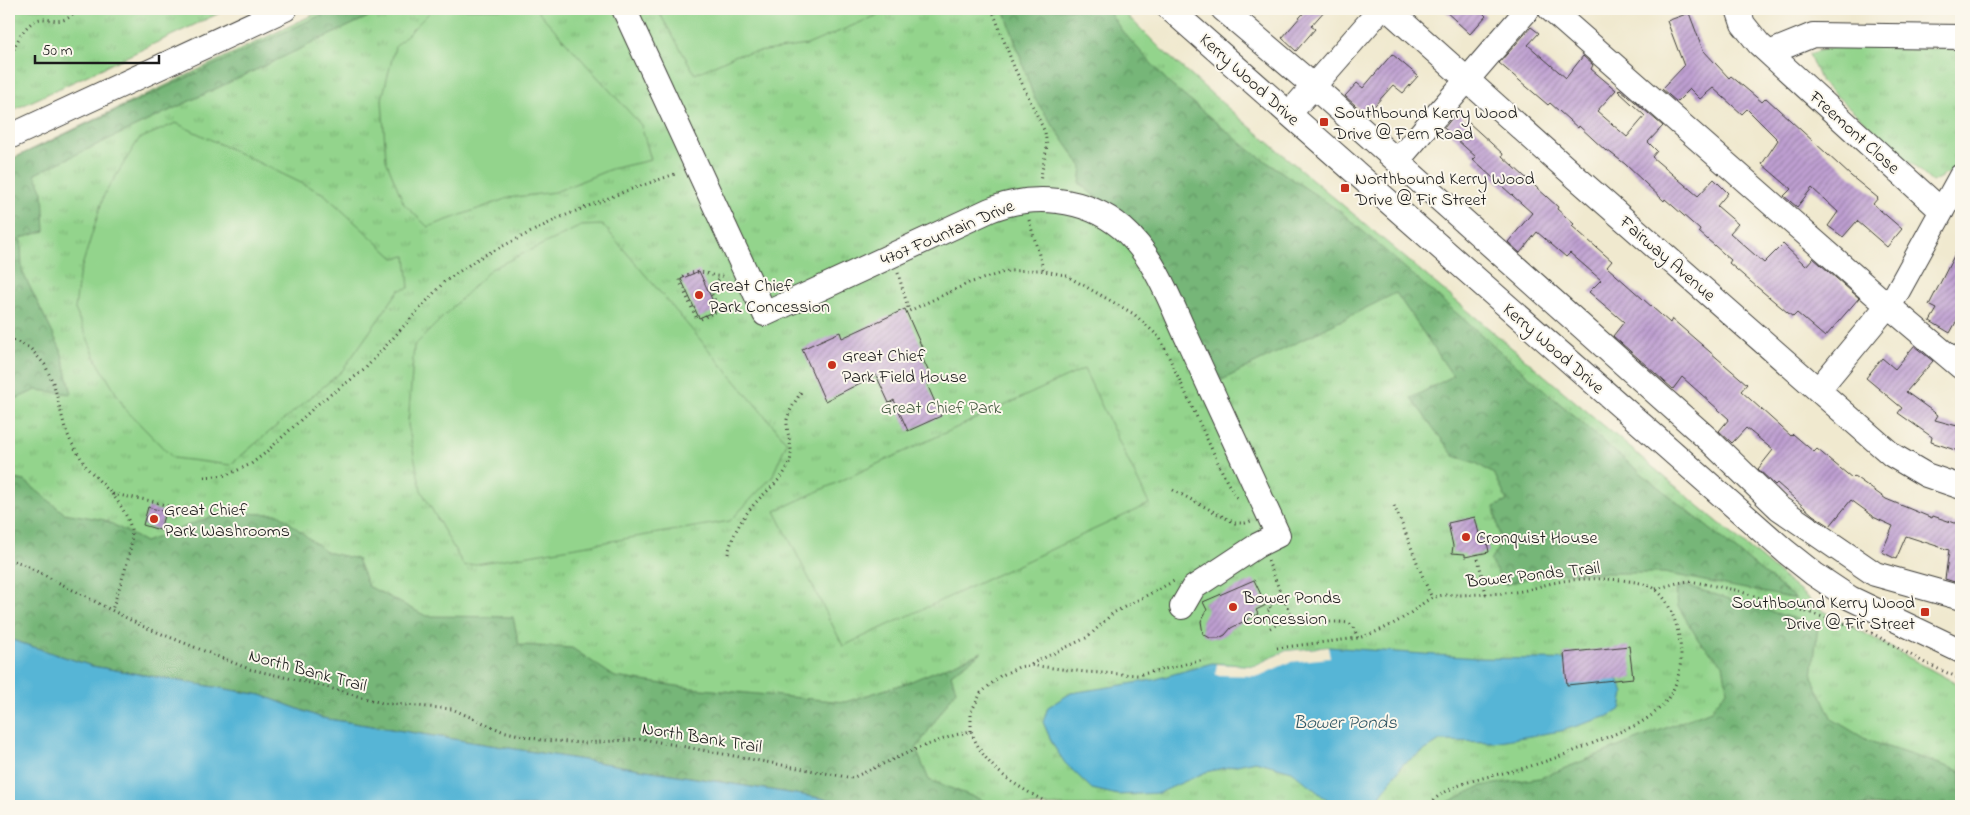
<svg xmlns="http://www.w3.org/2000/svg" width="1970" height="815" font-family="'Indie Flower',sans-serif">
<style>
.grass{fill:url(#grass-tufts);stroke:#587854}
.forest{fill:url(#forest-crowns);stroke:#49694a}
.pitch{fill:#93d48c;stroke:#587854}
.water{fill:#57b5d6;stroke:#3a6879}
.pier{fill:#f0e9cf}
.building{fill:url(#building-hatch)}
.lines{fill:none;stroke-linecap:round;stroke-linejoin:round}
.minor-casing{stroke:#3c3b37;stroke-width:26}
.path{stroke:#3c3b37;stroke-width:3;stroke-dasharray:1 4;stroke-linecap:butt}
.minor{stroke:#fff;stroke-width:24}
.poi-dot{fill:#c8321e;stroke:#fbf7ec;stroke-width:2}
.labels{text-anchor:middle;stroke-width:4;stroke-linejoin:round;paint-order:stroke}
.street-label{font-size:18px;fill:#1c1c1c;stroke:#fbf7ec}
.poi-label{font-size:18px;fill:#1c1c1c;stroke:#fbf7ec;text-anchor:start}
.park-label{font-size:18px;fill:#465c43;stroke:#fbf7ec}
.water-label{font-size:19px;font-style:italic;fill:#345966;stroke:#fbf7ec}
</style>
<defs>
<pattern id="grass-tufts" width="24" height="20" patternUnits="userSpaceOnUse" patternTransform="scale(1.25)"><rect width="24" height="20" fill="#93d48c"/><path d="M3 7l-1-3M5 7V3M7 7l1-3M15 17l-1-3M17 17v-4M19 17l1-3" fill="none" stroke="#7eb578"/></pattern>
<pattern id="forest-crowns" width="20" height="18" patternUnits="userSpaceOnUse" patternTransform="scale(1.25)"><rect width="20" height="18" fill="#76b678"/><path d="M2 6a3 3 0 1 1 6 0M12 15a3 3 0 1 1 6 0" fill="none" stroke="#609362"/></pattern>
<pattern id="building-hatch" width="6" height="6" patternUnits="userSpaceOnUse" patternTransform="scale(1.25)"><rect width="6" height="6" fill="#be9fd1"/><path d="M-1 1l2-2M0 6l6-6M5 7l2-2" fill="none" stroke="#9a81a9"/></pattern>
</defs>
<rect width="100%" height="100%" fill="#fbf7ec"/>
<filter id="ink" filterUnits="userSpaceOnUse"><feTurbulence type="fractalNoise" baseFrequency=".02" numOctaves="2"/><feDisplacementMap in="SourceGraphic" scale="10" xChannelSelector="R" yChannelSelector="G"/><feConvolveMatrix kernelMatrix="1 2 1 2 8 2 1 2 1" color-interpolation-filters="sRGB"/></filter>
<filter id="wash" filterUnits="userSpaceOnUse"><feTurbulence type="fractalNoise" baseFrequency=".0096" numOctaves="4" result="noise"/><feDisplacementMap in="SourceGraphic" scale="20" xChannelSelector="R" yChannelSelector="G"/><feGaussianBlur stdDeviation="1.12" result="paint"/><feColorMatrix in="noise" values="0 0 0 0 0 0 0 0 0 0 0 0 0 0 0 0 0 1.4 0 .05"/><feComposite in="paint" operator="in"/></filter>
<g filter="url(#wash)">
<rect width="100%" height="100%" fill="#f0e9cf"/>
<!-- grass -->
<path class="grass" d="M9 9H228L9 112Z
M325 9H1121L1162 50 1229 109 1822 610 1961 686V806H852L839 801 9 639V172L12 159Z
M1840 44 1961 50V155L1952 171 1932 182 1821 82 1809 54Z"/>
<!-- forest -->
<path class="forest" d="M334 9H385L35 174 43 192 45 231 21 238 22 271 61 350 72 394 36 390 9 402V172L12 159Z
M1004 9H1107L1122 31 1171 85 1252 152 1341 212 1614 451 1796 599 1664 573H1546L1505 585 1490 561 1501 543 1494 507 1507 501 1495 475 1476 463 1454 456 1411 398 1453 376 1396 293 1220 381 1122 219 1080 184 1082 167 1034 98Z
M9 478 25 481 64 513 105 520 145 542 221 513 279 514 326 552 357 559 368 586 426 616 513 617 519 645 572 648 615 677 691 688 845 702 909 682 982 652 951 674 956 690 916 749 929 780 998 806H857L839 801 322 718 261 695 92 666 9 639Z
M1684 585 1818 626 1812 677 1832 719 1869 741 1961 771V806H1440L1481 786 1540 778 1711 710 1727 690 1723 664 1699 641 1678 606 1676 588Z"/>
<!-- pitch -->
<path class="pitch" d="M433 9H536L641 125 651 160 611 169 555 192 508 198 428 227 404 204 386 160 382 99 395 47Z
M657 9H892L807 45 736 55 695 74Z
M176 123 324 194 394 258 406 256 409 288 399 290 342 371 230 465 173 458 126 410 97 361 75 309 79 276 104 195 139 139Z
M603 225 787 442 772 477 730 521 464 566 421 490 408 425 414 346 491 269 581 226Z
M1084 369 1149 504 843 646 775 511Z"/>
<!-- water -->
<path class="water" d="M9 639 92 666 261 695 322 718 839 801 852 806H9Z
M1328 647 1477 658 1593 660 1617 676 1624 693 1621 709 1609 716 1561 731 1493 742 1440 741 1403 764 1373 806H1329L1327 800 1292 771 1255 761 1206 772 1159 793 1118 795 1092 789 1065 763 1053 745 1043 722 1048 707 1071 693 1153 680 1212 663 1254 666 1286 651Z"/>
<!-- pier -->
<path class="pier" d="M1328 647 1330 658 1290 662 1259 676 1215 675 1217 664 1254 666 1286 651Z"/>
<g id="blocks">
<!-- building -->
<path class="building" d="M1307 9H1326L1311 26 1315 29 1296 51 1282 38Z
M1443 9H1479L1486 16 1470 34Z
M1689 13 1703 50 1729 78 1731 76 1762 102 1766 98 1851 176 1878 198 1873 204 1902 229 1887 247 1857 221 1843 237 1828 226 1838 212 1812 188 1797 207 1784 196 1791 189 1762 164 1778 140 1747 109 1742 114 1713 88 1700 99 1690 89 1677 102 1662 89 1684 66 1667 21Z
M1531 27 1539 33 1528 45 1566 78 1583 56 1593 65 1591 69 1616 90 1597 111 1627 137 1645 116 1618 91 1620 89 1663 126 1648 142 1657 151 1652 157 1698 196 1714 179 1728 193 1717 206 1738 224 1730 233 1764 263 1783 244 1806 266 1813 258 1859 298 1825 337 1797 313 1793 317 1751 282 1729 263 1731 260 1699 232 1700 230 1665 199 1664 201 1625 164 1607 150 1606 151 1579 126 1578 128 1550 103 1548 105 1499 63Z
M1392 54 1418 76 1403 93 1393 85 1366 115 1345 96 1357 83 1363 88Z
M1457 112 1503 154 1502 156 1558 207 1557 209 1574 224 1572 226 1612 261 1607 267 1670 323 1672 319 1747 384 1741 391 1791 436 1793 434 1814 452 1817 449 1852 478 1854 476 1886 499 1932 518 1933 516 1954 523 1961 522V584L1945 579 1949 550 1906 536 1896 559 1882 552 1893 526 1873 517V516L1851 500 1830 526 1813 515 1777 483 1775 485 1758 469 1773 450 1746 428 1732 443 1719 431 1729 419 1682 377 1673 389 1613 336 1624 322 1589 292 1601 280 1570 253 1566 257 1537 232 1520 253 1508 242 1532 213 1473 160 1476 157 1444 128Z
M1961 242V313L1950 333 1930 321 1937 309 1929 305Z
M699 271 717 310 699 318 681 279Z
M905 309 924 352 920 353 933 381 927 384 941 416 908 431 894 400 889 403 876 375 825 401 802 349 840 332 842 338Z
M1914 346 1933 361 1906 392 1938 415 1935 420 1961 427V452L1931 442 1932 437 1898 413 1902 408 1866 378 1882 358 1895 369Z
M148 507 165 512 160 530 143 525Z
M1475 517 1480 538 1486 537 1489 552 1465 557V554L1452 553 1453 546 1448 523Z
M1254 580 1266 605 1256 610 1258 614 1231 628 1225 635 1219 638H1210L1203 634 1201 621 1207 610 1203 602Z
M1629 646 1633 678 1567 685 1564 653Z"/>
</g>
</g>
<g filter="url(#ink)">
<use href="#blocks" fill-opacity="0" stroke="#3c3b37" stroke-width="1"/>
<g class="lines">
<defs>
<path id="minor" d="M624 9 765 314 990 210C1033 193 1085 197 1122 228 1155 256 1171 304 1189 342 1219 406 1248 471 1278 535L1258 545 1193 588 1182 607
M1170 9 1785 551 1814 574 1850 598 1961 651
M1223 9 1303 77 1710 441 1779 508 1875 574 1961 598
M1388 9 1578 179 1892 455 1926 475 1961 487
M1550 9 1878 297 1961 367
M1738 9 1743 24 1759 44 1942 211
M1769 53 1813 35 1961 37
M1289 114 1381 9
M9 137 285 9
M1397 161 1528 9
M1818 390 1894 298 1961 176"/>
</defs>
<!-- minor casing -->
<use href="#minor" class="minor-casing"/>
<!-- path -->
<path class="path" d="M992 9 1014 67 1045 132 1047 146 1040 181
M9 26 15 20
M9 58C17 45 19 32 33 22 47 12 59 32 78 9
M1029 220 1044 272
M898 273 909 311 969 283 1008 271 1039 270 1065 275 1134 314 1160 338 1227 482 1239 501
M696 317 680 282V279C704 263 710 281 726 275
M701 319 717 311 718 307 709 288 722 277
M9 338 30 348 45 365 54 385 65 428 71 442 87 468 112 494 152 501 183 511
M204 477 227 475 251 464 264 454 319 403 364 370 444 282 479 258 559 218 626 191 678 173
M1173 490 1235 523H1245L1251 521
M112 494C120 504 128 516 131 529 135 548 118 590 112 610
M1394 506C1408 536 1418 568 1432 598
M728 554C733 532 744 514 760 498 770 488 782 479 788 466 796 451 786 436 787 420 789 410 796 401 801 392
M1477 554 1486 594
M9 560 21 563 142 626 249 669 319 685 382 703 452 709 502 731 541 740 584 743 643 739 852 778 916 749 955 735 971 731C986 772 1018 786 1053 806
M1268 561 1283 599 1294 619C1309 626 1341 619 1350 624 1354 627 1356 634 1358 638
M1656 589 1677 583 1690 581 1735 590 1862 629
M1268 611 1271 609 1269 605 1283 599
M1270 628 1292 617
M1863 628 1925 663 1961 679
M1277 648 1358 638C1375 633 1391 626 1406 616 1416 610 1424 600 1435 597 1443 594 1453 595 1461 595 1479 594 1497 594 1514 592 1529 591 1544 584 1558 582 1579 577 1638 577 1655 589 1672 601 1681 636 1681 655 1680 689 1664 711 1634 726 1602 739 1570 754 1537 764 1500 777 1455 777 1427 806
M1031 664 1088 637 1113 613 1176 580
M971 731V712L981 693 1000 676 1019 667 1029 665 1085 672 1138 675 1204 660"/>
<!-- minor -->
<use href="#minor" class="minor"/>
</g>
</g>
<!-- markers -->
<g class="poi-dot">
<rect x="1319" y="117" width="10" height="10" rx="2.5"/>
<rect x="1340" y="183" width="10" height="10" rx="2.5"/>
<circle cx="699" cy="295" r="5"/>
<circle cx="832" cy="365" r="5"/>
<circle cx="154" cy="519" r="5"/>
<circle cx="1466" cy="537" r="5"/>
<circle cx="1233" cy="607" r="5"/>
<rect x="1920" y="607" width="10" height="10" rx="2.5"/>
</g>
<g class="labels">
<!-- street labels -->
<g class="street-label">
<text transform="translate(1250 79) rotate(42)" y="6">Kerry Wood Drive</text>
<text transform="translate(1855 132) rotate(42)" y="6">Freemont Close</text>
<text transform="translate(947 232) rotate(-23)" y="6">4707 Fountain Drive</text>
<text transform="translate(1668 258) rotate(41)" y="6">Fairway Avenue</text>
<text transform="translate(1554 348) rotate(41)" y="6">Kerry Wood Drive</text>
<text transform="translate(1533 574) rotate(-6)" y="6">Bower Ponds Trail</text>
<text transform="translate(308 670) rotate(15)" y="6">North Bank Trail</text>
<text transform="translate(702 737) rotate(9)" y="6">North Bank Trail</text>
</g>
<!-- poi labels -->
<g class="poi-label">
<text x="1334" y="118">Southbound Kerry Wood<tspan x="1334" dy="21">Drive @ Fern Road</tspan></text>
<text x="1355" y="184">Northbound Kerry Wood<tspan x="1355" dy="21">Drive @ Fir Street</tspan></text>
<text x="709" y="291">Great Chief<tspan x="709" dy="21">Park Concession</tspan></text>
<text x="842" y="361">Great Chief<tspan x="842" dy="21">Park Field House</tspan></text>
<text x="164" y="515">Great Chief<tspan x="164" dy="21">Park Washrooms</tspan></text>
<text x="1476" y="543">Cronquist House</text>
<text x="1243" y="603">Bower Ponds<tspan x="1243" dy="21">Concession</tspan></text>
<text x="1915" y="608" text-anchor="end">Southbound Kerry Wood<tspan x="1915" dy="21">Drive @ Fir Street</tspan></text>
</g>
<!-- park labels -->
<g class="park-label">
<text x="941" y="413">Great Chief Park</text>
</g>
<!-- water labels -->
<g class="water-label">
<text x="1345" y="728">Bower Ponds</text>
</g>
</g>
<!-- margin -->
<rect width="1970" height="815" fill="none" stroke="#fbf7ec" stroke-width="30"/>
<!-- scale -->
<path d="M35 55v8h124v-8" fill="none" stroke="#1c1c1c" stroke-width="2.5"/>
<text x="42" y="55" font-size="15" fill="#1c1c1c" stroke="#fbf7ec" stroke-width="4" paint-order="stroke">50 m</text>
</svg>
